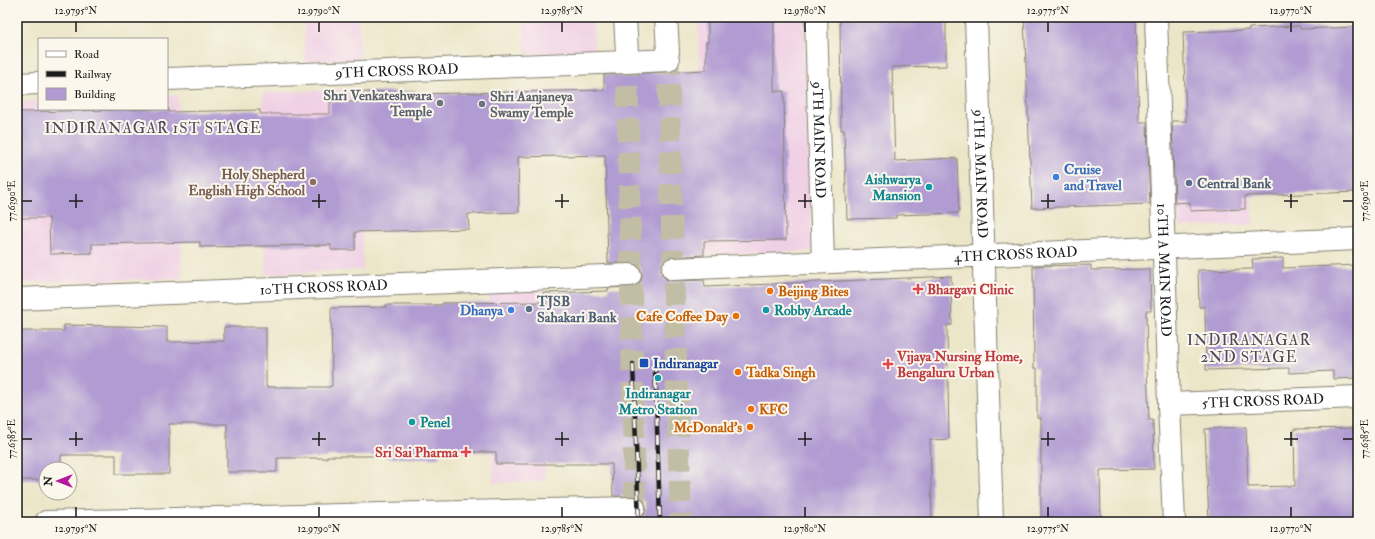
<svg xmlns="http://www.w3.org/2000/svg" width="1375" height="539" font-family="'IM FELL Double Pica',serif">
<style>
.built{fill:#f0d0e5}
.building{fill:#b09bd2}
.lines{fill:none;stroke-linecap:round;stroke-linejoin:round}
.secondary-tunnel{stroke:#c2bea6;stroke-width:22;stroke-dasharray:22 11;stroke-linecap:butt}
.street-casing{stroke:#848172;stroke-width:24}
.secondary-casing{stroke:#848172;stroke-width:24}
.street{stroke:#fff;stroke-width:22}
.secondary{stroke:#fff;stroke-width:22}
.rail-casing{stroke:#1c1c1c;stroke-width:4.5}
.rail{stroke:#fbf7ec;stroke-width:3;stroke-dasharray:9;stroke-linecap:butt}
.ticks{fill:none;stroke:#1c1c1c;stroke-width:1.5}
.worship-dot{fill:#6b7280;stroke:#fbf7ec;stroke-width:1.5}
.shop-dot{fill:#3f7fe0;stroke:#fbf7ec;stroke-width:1.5}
.education-dot{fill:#8d6e63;stroke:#fbf7ec;stroke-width:1.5}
.service-dot{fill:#5c6f8a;stroke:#fbf7ec;stroke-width:1.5}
.culture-dot{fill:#0f9aa8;stroke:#fbf7ec;stroke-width:1.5}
.health-dot{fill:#e0444e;stroke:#fbf7ec;stroke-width:1.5}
.food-dot{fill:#e8710a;stroke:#fbf7ec;stroke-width:1.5}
.transit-dot{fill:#1a4fb4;stroke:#fbf7ec;stroke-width:1.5}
.labels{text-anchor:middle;stroke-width:4;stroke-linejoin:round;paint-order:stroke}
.street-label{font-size:14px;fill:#1c1c1c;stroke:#fbf7ec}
.worship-label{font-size:14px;font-weight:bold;fill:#5b616d;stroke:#fbf7ec;text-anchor:end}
.shop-label{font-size:14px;font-weight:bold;fill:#366cbe;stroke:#fbf7ec;text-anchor:start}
.education-label{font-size:14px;font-weight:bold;fill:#785e54;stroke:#fbf7ec;text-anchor:end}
.culture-label{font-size:14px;font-weight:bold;fill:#0d838f;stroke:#fbf7ec;text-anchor:start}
.service-label{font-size:14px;font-weight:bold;fill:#4e5e75;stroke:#fbf7ec;text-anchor:start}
.health-label{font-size:14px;font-weight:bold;fill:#be3a42;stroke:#fbf7ec;text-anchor:start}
.food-label{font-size:14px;font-weight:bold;fill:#c56008;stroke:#fbf7ec;text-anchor:start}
.transit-label{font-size:14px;font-weight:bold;fill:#164399;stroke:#fbf7ec;text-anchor:start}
.neighbourhood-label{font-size:15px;letter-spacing:1px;fill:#50485c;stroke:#fbf7ec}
.neatline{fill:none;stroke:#1c1c1c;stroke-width:1.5}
.ticks-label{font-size:10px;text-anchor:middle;fill:#1c1c1c}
</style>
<rect width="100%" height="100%" fill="#fbf7ec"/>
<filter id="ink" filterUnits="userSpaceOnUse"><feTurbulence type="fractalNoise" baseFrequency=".025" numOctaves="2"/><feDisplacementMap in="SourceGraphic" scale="8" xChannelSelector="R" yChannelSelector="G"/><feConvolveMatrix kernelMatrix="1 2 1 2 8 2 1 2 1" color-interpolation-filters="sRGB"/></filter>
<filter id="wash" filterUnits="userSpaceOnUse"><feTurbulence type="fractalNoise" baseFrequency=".012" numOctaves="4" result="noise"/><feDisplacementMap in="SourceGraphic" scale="16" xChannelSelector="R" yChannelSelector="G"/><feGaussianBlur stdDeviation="0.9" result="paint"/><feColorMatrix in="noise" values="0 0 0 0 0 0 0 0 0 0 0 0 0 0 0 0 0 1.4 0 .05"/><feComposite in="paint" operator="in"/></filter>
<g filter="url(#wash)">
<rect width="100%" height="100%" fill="#ece6c9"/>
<!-- built -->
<path class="built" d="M304 17H358L360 59 305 62Z
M524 17H593L594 52 525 54Z
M698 17H804L812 251 704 256Z
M359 89 363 270 266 274 263 93Z
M167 96H178L182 278 17 283V102L39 101V109H167Z
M1251 126 1253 225 1179 227 1177 127Z
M541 288 545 481 493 483 489 289Z"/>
<g id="blocks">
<!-- building -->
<path class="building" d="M708 17H774V91H784L786 240 704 241V255L672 257 667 258 662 264 661 270 662 275 667 280 673 281 704 280 705 287 951 276 952 325H947L949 439 930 440 932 522H613L640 519 645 514 646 507 644 501 640 497 634 496H613L612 464H496V452H439V458H385V456H327V458H277V472H227V424H169V474H116V455H61V469H46V480H17V331H64V325L167 327V342L224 341V327H266V387H330V386H332L331 308 386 307V305H442V303L543 302V293L608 291V288L630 287 637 285 641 281 642 275 641 269 635 264 630 263H608L605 155 518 157 519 212 468 214 469 229 355 232V250H331V245L200 247V242L92 244V253L50 254 49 218H17V112L169 109V112L260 110V114H330V102H364V92L415 91V94L604 90V75L706 70V42H708Z
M840 17H946V66L892 67 895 161 957 158 959 213 896 215V218L847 219 844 130H841Z
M1024 17H1136L1139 122H1147L1150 204 1032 208Z
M1300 26V29L1358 27V192L1245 196V209L1190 211V202L1175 203 1172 121H1186L1183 32 1249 30V28Z
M1283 258V268L1358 265V378L1333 379V371L1289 373V368L1206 370 1205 307H1199L1198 270 1253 269 1252 259Z
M1091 265V270L1150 269 1151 311H1146L1147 367 1149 420H1153L1154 469 1100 470 1101 522H1041V418H1037V368H1034L1033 266Z
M1246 427 1248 487 1295 486 1294 429 1358 428V522H1209L1205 429Z"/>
</g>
</g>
<g filter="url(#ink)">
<use href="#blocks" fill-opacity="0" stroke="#848172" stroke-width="1"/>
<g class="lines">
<!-- secondary-tunnel -->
<path class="secondary-tunnel" d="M668 52 672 230 681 522
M627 53 635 522"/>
<defs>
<g id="street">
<path id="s1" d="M816 17 823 262"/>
<path id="s2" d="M976 17 992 522"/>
<path id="s3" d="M1156 17 1169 404 1174 522"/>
<path id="s4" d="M167 79 627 62"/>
<path d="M17 84 39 83"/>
<path id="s5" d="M673 269 1358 239"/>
<path id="s6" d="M17 299 630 275"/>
<path id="s7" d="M1169 404 1358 397"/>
<path d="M46 522 634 508"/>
</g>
<path id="secondary" d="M625 17 627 53
M666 17 668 52
M627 62 668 60"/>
</defs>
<!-- street casing -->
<use href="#street" class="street-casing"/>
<!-- secondary casing -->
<use href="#secondary" class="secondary-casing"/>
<!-- street -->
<use href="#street" class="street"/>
<!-- secondary -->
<use href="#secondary" class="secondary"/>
<defs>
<path id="rail" d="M655 363 660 522
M633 364 639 522"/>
</defs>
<!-- rail casing -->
<use href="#rail" class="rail-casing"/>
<!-- rail -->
<use href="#rail" class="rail"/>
</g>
</g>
<!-- ticks -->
<path class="ticks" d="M76 22V32M319 22V32M562 22V32M805 22V32M1048 22V32M1291 22V32M76 194V208M319 194V208M562 194V208M805 194V208M1048 194V208M1291 194V208M22 201H32M69 201H83M312 201H326M555 201H569M798 201H812M1041 201H1055M1284 201H1298M1343 201H1353M76 432V446M319 432V446M562 432V446M805 432V446M1048 432V446M1291 432V446M22 439H32M69 439H83M312 439H326M555 439H569M798 439H812M1041 439H1055M1284 439H1298M1343 439H1353M76 507V517M319 507V517M562 507V517M805 507V517M1048 507V517M1291 507V517"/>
<!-- markers -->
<g class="worship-dot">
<circle cx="440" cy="103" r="4"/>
<circle cx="482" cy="104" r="4"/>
</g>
<g class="shop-dot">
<circle cx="1056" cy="177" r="4"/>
<circle cx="511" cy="310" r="4"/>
</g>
<circle class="education-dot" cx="313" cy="182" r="4"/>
<g class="service-dot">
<circle cx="1189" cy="183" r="4"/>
<circle cx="529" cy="309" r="4"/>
</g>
<g class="culture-dot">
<circle cx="929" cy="187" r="4"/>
<circle cx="766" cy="310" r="4"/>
<circle cx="658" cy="378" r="4"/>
<circle cx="412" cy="422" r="4"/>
</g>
<g class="health-dot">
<path d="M916 283h4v4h4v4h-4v4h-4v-4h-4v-4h4z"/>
<path d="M886 358h4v4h4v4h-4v4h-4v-4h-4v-4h4z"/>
<path d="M464 446h4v4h4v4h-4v4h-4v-4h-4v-4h4z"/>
</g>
<g class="food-dot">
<circle cx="770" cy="291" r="4"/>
<circle cx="736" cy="316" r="4"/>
<circle cx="738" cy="372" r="4"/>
<circle cx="751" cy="409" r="4"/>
<circle cx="750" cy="427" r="4"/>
</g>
<rect class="transit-dot" x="639" y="358" width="10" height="10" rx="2"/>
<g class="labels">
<!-- street labels -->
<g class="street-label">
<text dy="5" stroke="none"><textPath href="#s4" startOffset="230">9TH CROSS ROAD</textPath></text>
<text dy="5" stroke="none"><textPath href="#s1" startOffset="123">9TH MAIN ROAD</textPath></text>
<text dy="5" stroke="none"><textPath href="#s2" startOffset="157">9TH A MAIN ROAD</textPath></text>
<text dy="5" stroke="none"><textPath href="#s5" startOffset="343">4TH CROSS ROAD</textPath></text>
<text dy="5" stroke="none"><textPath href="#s3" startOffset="253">10TH A MAIN ROAD</textPath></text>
<text dy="5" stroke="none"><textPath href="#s6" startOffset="307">10TH CROSS ROAD</textPath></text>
<text dy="5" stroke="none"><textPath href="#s7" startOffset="94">5TH CROSS ROAD</textPath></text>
</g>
<!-- worship labels -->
<g class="worship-label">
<text x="432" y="100">Shri Venkateshwara<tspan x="432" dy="16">Temple</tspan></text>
<text x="490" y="101" text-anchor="start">Shri Aanjaneya<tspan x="490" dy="16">Swamy Temple</tspan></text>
</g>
<!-- shop labels -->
<g class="shop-label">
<text x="1064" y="174">Cruise<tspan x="1064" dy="16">and Travel</tspan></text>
<text x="503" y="315" text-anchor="end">Dhanya</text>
</g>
<!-- education labels -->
<g class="education-label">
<text x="305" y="179">Holy Shepherd<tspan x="305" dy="16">English High School</tspan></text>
</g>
<!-- culture labels -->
<g class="culture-label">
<text x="921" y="184" text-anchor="end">Aishwarya<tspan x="921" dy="16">Mansion</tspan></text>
<text x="774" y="315">Robby Arcade</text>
<text x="658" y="398" text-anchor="middle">Indiranagar<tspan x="658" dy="16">Metro Station</tspan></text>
<text x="420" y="427">Penel</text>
</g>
<!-- service labels -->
<g class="service-label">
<text x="1197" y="188">Central Bank</text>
<text x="537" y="306">TJSB<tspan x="537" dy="16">Sahakari Bank</tspan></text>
</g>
<!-- health labels -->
<g class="health-label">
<text x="927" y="294">Bhargavi Clinic</text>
<text x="897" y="361">Vijaya Nursing Home,<tspan x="897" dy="16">Bengaluru Urban</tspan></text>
<text x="458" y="457" text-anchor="end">Sri Sai Pharma</text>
</g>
<!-- food labels -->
<g class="food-label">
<text x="778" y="296">Beijing Bites</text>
<text x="728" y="321" text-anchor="end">Cafe Coffee Day</text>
<text x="746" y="377">Tadka Singh</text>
<text x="759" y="414">KFC</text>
<text x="742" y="432" text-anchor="end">McDonald's</text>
</g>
<!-- transit labels -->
<g class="transit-label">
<text x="653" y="368">Indiranagar</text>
</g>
<!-- neighbourhood labels -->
<g class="neighbourhood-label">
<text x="153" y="133">INDIRANAGAR 1ST STAGE</text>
<text x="1249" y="345">INDIRANAGAR<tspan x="1249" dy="17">2ND STAGE</tspan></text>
</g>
</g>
<!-- margin -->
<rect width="1375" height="539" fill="none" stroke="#fbf7ec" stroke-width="44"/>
<!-- legend -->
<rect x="38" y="38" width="130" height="72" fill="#fbf7ec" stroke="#a29f99"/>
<rect x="46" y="51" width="20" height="6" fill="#ffffff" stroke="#a29f99"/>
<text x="74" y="58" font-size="12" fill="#1c1c1c">Road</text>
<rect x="46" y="71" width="20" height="6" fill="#1c1c1c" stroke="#a29f99"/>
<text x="74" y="78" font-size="12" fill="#1c1c1c">Railway</text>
<rect x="46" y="88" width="20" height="12" fill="#b09bd2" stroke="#a29f99"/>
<text x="74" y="98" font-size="12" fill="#1c1c1c">Building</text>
<!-- north arrow -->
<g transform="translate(58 481) rotate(270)"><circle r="19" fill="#fbf7ec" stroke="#a29f99"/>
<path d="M0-3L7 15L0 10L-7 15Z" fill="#b5179e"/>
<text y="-6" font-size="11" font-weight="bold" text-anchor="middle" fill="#1c1c1c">N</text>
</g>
<rect x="22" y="22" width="1331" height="495" class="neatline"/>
<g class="ticks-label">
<text x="76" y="14">12.9795°N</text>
<text x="319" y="14">12.9790°N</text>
<text x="562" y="14">12.9785°N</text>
<text x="805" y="14">12.9780°N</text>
<text x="1048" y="14">12.9775°N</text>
<text x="1291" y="14">12.9770°N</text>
<text transform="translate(1364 201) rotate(-90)" y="4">77.6390°E</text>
<text transform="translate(11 201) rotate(-90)" y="4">77.6390°E</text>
<text transform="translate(1364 439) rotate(-90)" y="4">77.6385°E</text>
<text transform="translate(11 439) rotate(-90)" y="4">77.6385°E</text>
<text x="76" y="532">12.9795°N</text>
<text x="319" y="532">12.9790°N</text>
<text x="562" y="532">12.9785°N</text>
<text x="805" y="532">12.9780°N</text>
<text x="1048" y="532">12.9775°N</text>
<text x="1291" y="532">12.9770°N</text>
</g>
</svg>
